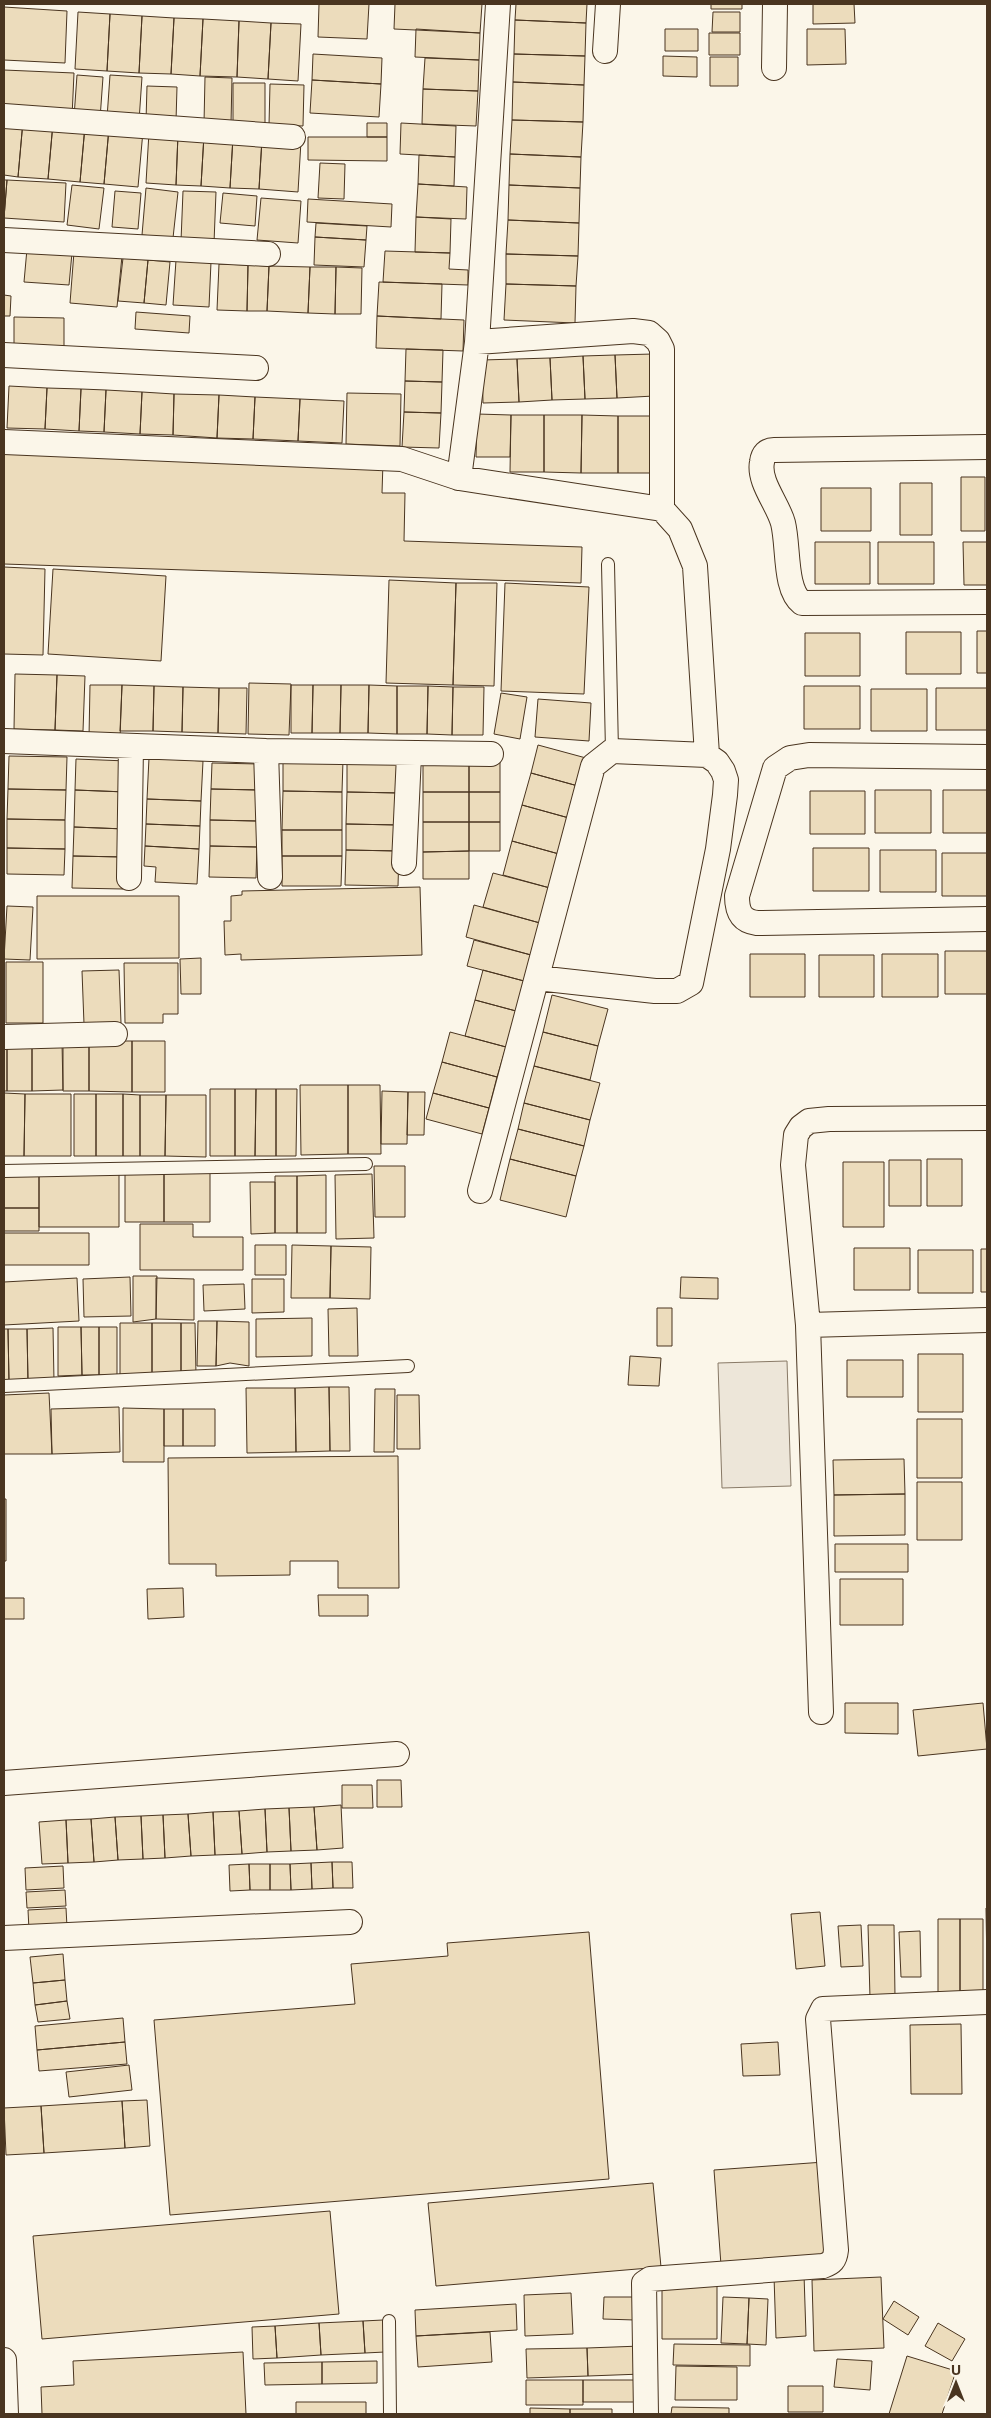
<svg xmlns="http://www.w3.org/2000/svg" width="991" height="2418" font-family="'Open Sans',sans-serif">
<style>
.green{fill:#ede6d9;stroke:#887966}
.building{fill:#ecdcbc;stroke:#4a3520}
.lines{fill:none;stroke-linecap:round;stroke-linejoin:round}
.service-casing{stroke:#4a3520;stroke-width:14}
.minor-casing{stroke:#4a3520;stroke-width:26}
.service{stroke:#fbf6e9;stroke-width:12}
.minor{stroke:#fbf6e9;stroke-width:24}
</style>
<rect width="100%" height="100%" fill="#fbf6e9"/>
<!-- green -->
<path class="green" d="M787 1361 791 1486 722 1488 718 1363Z"/>
<!-- building -->
<path class="building" d="M319 4H369L367 39 318 37Z
M395 4H482L480 33 394 29Z
M516 4H587L586 23 515 20Z
M711 4H742V9H711Z
M813 4H854L855 23 813 24Z
M4 7 67 11 65 63 4 60Z
M78 12 110 14 107 71 75 69Z
M713 12H740V32H712Z
M110 14 142 16 139 73 107 71Z
M142 16 174 18 171 74 139 73Z
M174 18 203 19 200 76 171 74Z
M203 19 239 21 237 77 200 76Z
M515 20 586 23 585 56 514 54Z
M239 21 271 23 268 79 237 77Z
M271 23 301 24 298 81 268 79Z
M416 29 480 33 479 60 415 57Z
M665 29H698V51H665Z
M807 29H845L846 64 807 65Z
M709 33H740V55H709Z
M313 54 382 58 381 84 312 80Z
M514 54 585 56 584 85 513 82Z
M663 56 697 57V77L663 76Z
M710 57H738V86H710Z
M425 58 479 60 478 91 423 89Z
M4 70 74 73 72 117 4 115Z
M77 75 103 77 100 119 74 117Z
M110 75 142 77 139 121 107 118Z
M205 77 232 78 231 124 204 123Z
M312 80 381 84 379 117 310 113Z
M513 82 584 85 583 122 512 120Z
M233 83H265V127L233 126Z
M270 84 304 85 303 126 269 125Z
M147 86 177 87 176 121H146Z
M423 89 478 91 476 126 422 124Z
M4 119 23 121 18 177 4 175Z
M512 120 583 122 581 157 510 154Z
M23 121 53 123 48 179 18 177Z
M53 123 85 126 80 182 48 179Z
M367 123H387V137H367Z
M401 123 456 126 455 157 400 154Z
M85 126 109 128 104 184 80 182Z
M109 128 143 131 138 187 104 184Z
M149 132 178 134 176 185 146 183Z
M178 134 204 135 201 186 176 185Z
M204 135 233 137 230 188 201 186Z
M233 137 262 139 259 189 230 188Z
M308 137H387V161L308 160Z
M262 139 301 141 298 192 259 189Z
M510 154 581 157 580 188 509 185Z
M419 155 455 157 454 186 418 184Z
M320 163 345 164 344 199 318 198Z
M4 180H7L4 218Z
M7 180 66 183 64 222 4 218Z
M418 184 467 187 466 219 416 217Z
M72 185 104 188 99 229 67 225Z
M509 185 580 188 579 223 508 220Z
M146 188 178 192 173 238 142 235Z
M115 191 141 193 138 229 112 227Z
M183 191 216 192 214 243 181 241Z
M223 193 257 196 255 226 220 223Z
M261 198 301 201 298 243 257 240Z
M308 199 392 204 391 227 307 222Z
M416 217 451 219 450 253 415 252Z
M508 220 579 223 578 256 506 254Z
M316 223 367 226 366 240 315 237Z
M315 237 366 240 364 267 314 265Z
M27 249 72 253 69 285 24 282Z
M385 251 450 253 449 269 468 270V285L383 282Z
M74 252 122 256 117 307 70 303Z
M506 254 578 256 576 286 506 284Z
M123 258 148 260 144 303 118 301Z
M148 260 170 262 166 305 144 303Z
M176 260 211 262 209 307 173 305Z
M219 264 248 265 247 311 217 310Z
M248 265 269 266 267 311H247Z
M269 266 310 267 308 313 267 311Z
M310 267H336L335 314 308 313Z
M336 267 362 268 361 314H335Z
M379 282 442 284 441 319 377 316Z
M506 284 576 286 575 323 504 320Z
M4 295 11 296 10 316H4Z
M136 312 190 316 189 333 135 329Z
M377 316 464 320 463 351 376 348Z
M14 317 64 318V354H14Z
M406 349 443 350 442 382 405 381Z
M653 354 654 396 617 398 615 355Z
M615 355 617 398 585 399 583 356Z
M583 356 585 399 552 400 550 358Z
M550 358 552 400 519 402 517 359Z
M517 359 519 402 483 403 482 360Z
M405 381 442 382 441 413 404 412Z
M9 386 47 388 45 429 7 428Z
M47 388 81 389 79 431 45 429Z
M81 389 106 390 104 432 79 431Z
M106 390 142 392 140 434 104 432Z
M142 392 174 394 173 435 140 434Z
M347 393 401 394 400 446 346 444Z
M174 394 219 395 217 438 173 435Z
M219 395 255 397 253 439 217 438Z
M255 397 300 399 298 441 253 439Z
M300 399 344 401 342 443 298 441Z
M404 412 441 413 439 448 402 447Z
M477 414 511 415 510 457H476Z
M511 415H544V472H510Z
M544 415H582L581 473 544 472Z
M582 415 618 416V473H581Z
M618 416H654V473H618Z
M4 450 383 462 382 493H405L404 541 582 547 581 583 4 564Z
M961 477H985V531H961Z
M900 483H932V535H900Z
M821 488H871V531H821Z
M815 542H870V584H815Z
M878 542H934V584H878Z
M963 542H987V585H964Z
M4 567 45 569 43 655 4 654Z
M53 569 166 576 161 661 48 654Z
M389 580 456 583 453 685 386 683Z
M456 583H497L494 686 453 685Z
M505 583 589 587 584 694 501 691Z
M977 631H987V673H977Z
M906 632H961V674H906Z
M805 633H860V676H805Z
M15 674 57 675 55 730 14 729Z
M57 675 85 676 83 731 55 730Z
M249 683 291 684 289 735 248 734Z
M90 685H122L120 738 89 737Z
M122 685 154 686 153 731H120Z
M291 685H313L312 733H291Z
M313 685H341L340 733H312Z
M341 685H369L368 733H340Z
M369 685 397 686V734L368 733Z
M154 686 183 687 182 732 153 731Z
M397 686H428L427 734H397Z
M428 686 453 687 452 735 427 734Z
M804 686H860V729H804Z
M183 687 219 688 218 733 182 732Z
M453 687H484L483 735H452Z
M219 688H247L246 734 218 733Z
M936 688H987V730H936Z
M871 689H927V731H871Z
M501 693 527 697 520 739 494 734Z
M538 699 591 703 589 741 535 737Z
M538 745 586 758 578 786 531 773Z
M9 756 67 757 66 790 8 789Z
M149 758 203 761 201 801 147 799Z
M76 759 127 761 126 792 75 790Z
M283 759 343 760 342 792 283 791Z
M500 759V792H469V760Z
M423 760H469V792H423Z
M212 763 259 764 258 790 211 789Z
M347 763 400 764V793L347 792Z
M531 773 578 786 569 818 522 805Z
M8 789 66 790 65 820 7 819Z
M211 789 258 790 257 821 210 820Z
M75 790 126 792 125 829 74 827Z
M875 790H931V833H875Z
M943 790H987V833H943Z
M283 791 342 792V830H282Z
M810 791H865V834H810Z
M347 792 400 793 399 825 346 824Z
M423 792H469V822H423Z
M469 792H500V822H469Z
M147 799 201 801 200 826 146 824Z
M522 805 569 818 559 854 512 841Z
M7 819 65 820V849L7 848Z
M210 820 257 821V847L210 846Z
M423 822H469V851L423 852Z
M469 822H500V851H469Z
M146 824 200 826 199 849 145 846Z
M346 824 399 825V851L346 850Z
M74 827 125 829 124 857 73 856Z
M282 830H342V856H282Z
M512 841 559 854 550 888 503 875Z
M145 846 199 849 197 884 155 882 156 867 144 866Z
M210 846 257 847 256 878 209 877Z
M7 848 65 849 64 875 7 874Z
M813 848H869V891H813Z
M346 850 399 851 398 886 345 885Z
M880 850H936V892H880Z
M469 851V879H423V852Z
M942 853H987V896H942Z
M73 856 124 857 123 889 72 888Z
M282 856H342L341 886H282Z
M493 873 550 888 540 923 483 907Z
M420 887 422 955 241 960V954L225 955 224 921H231V896L242 895V891Z
M37 896H179V958L37 959Z
M474 905 540 923 531 955 466 937Z
M7 906 33 907 30 960 4 959Z
M474 940 531 955 524 981 467 966Z
M945 951H987V994H945Z
M750 954H805V997H750Z
M882 954H938V997H882Z
M819 955H874V997H819Z
M201 958V994H181L180 959Z
M6 962H43V1023H6Z
M124 963H178V1014H163V1023H125Z
M119 970 121 1023 84 1024 82 971Z
M483 970 524 981 516 1011 475 1000Z
M552 995 608 1009 598 1046 543 1032Z
M475 1000 516 1011 506 1047 465 1036Z
M450 1032 506 1047 497 1077 442 1062Z
M543 1032 598 1046 590 1080 534 1066Z
M63 1041H89V1091H63Z
M89 1041H132V1092L89 1091Z
M132 1041H165V1092H132Z
M32 1042H62L63 1090 32 1091Z
M32 1042V1091H7V1043Z
M4 1043H7V1091H4Z
M442 1062 497 1077 489 1108 433 1093Z
M534 1066 600 1083 590 1120 524 1103Z
M300 1085H348V1154L301 1155Z
M348 1085H380L381 1154H348Z
M210 1089H235V1156H210Z
M235 1089H256L255 1156H235Z
M256 1089H276V1156H255Z
M276 1089H297L296 1156H276Z
M382 1091 408 1092 407 1144H381Z
M408 1092H425L424 1135H407Z
M4 1093 25 1094 24 1156H4Z
M433 1093 489 1108 482 1134 426 1119Z
M25 1094H71V1156H24Z
M74 1094H96V1156H74Z
M96 1094H123V1156H96Z
M123 1094 140 1095V1156H123Z
M140 1095H166L165 1156H140Z
M166 1095H206V1157L165 1156Z
M524 1103 590 1120 584 1146 518 1129Z
M518 1129 584 1146 576 1176 510 1159Z
M510 1159 576 1176 566 1217 500 1200Z
M927 1159H962V1206H927Z
M889 1160H921V1206H889Z
M843 1162H884V1227H843Z
M374 1166H405V1217H375Z
M210 1171V1222H164V1172Z
M4 1172H39V1208H4Z
M39 1172H119V1227H39Z
M125 1172H164V1222H125Z
M372 1174 374 1238 336 1239 335 1175Z
M326 1175V1233H297V1176Z
M275 1176H297V1233H275Z
M250 1182H275V1233L251 1234Z
M4 1208H39V1231H4Z
M140 1224H193V1237H243V1270H140Z
M4 1233H89V1265H4Z
M255 1245H286V1275H255Z
M292 1245 331 1246 330 1298H291Z
M331 1246 371 1247 370 1299 330 1298Z
M854 1248H910V1290H854Z
M981 1249H987V1292H981Z
M918 1250H973V1293H918Z
M133 1276H157L156 1319 133 1322Z
M130 1277 131 1316 84 1317 83 1279Z
M681 1277 718 1278V1299L680 1298Z
M77 1278 79 1321 4 1325V1282Z
M156 1278 194 1279V1320L156 1319Z
M252 1279H284V1312L252 1313Z
M244 1284 245 1309 204 1311 203 1285Z
M357 1308 358 1356H329L328 1309Z
M657 1308H672V1346H657Z
M312 1318V1356L256 1357V1319Z
M198 1321H217L216 1366H197Z
M217 1321 249 1322V1366L230 1363 216 1366Z
M120 1323H152V1375H120Z
M152 1323H181V1375H152Z
M181 1323H195L196 1375H181Z
M58 1327H81L82 1375 58 1376Z
M81 1327H99V1375H82Z
M99 1327H117V1375H99Z
M53 1328 54 1381 28 1382 27 1329Z
M4 1329H8L9 1382H4Z
M8 1329H27L28 1382H9Z
M918 1354H963V1412H918Z
M630 1356 661 1358 659 1386 628 1385Z
M847 1360H903V1397H847Z
M329 1387H349L350 1451H330Z
M329 1387 330 1451 296 1452 295 1388Z
M246 1388H295L296 1452 247 1453Z
M375 1389H395L394 1452H374Z
M49 1393 52 1454H4V1395Z
M397 1395H419L420 1449H397Z
M119 1407 120 1452 52 1454 51 1409Z
M123 1408 164 1409V1462H123Z
M164 1409H183V1446H164Z
M183 1409H215V1446H183Z
M917 1419H962V1478H917Z
M398 1456 399 1588H338V1561H290V1575L216 1576V1564H169L168 1458Z
M904 1459 905 1494 834 1495 833 1460Z
M917 1482H962V1540H917Z
M905 1494V1535L834 1536V1495Z
M4 1499H6V1561H4Z
M835 1544H908V1572H835Z
M840 1579H903V1625H840Z
M183 1588 184 1617 148 1619 147 1589Z
M318 1595H368V1616H319Z
M4 1598H24V1619H4Z
M845 1703H898V1734L845 1733Z
M983 1703 987 1749 918 1756 913 1710Z
M377 1780H401L402 1807H377Z
M342 1785H372L373 1808H342Z
M341 1805 343 1848 317 1850 314 1807Z
M314 1807 317 1850 291 1851 289 1808Z
M289 1808 291 1851 267 1852 265 1809Z
M265 1809 267 1852 242 1854 239 1811Z
M239 1811 242 1854 215 1855 213 1812Z
M213 1812 215 1855 191 1856 188 1814Z
M188 1814 191 1856 165 1858 163 1815Z
M163 1815 165 1858 143 1859 141 1816Z
M141 1816 143 1859 118 1860 115 1817Z
M115 1817 118 1860 94 1862 91 1819Z
M91 1819 94 1862 68 1863 66 1820Z
M66 1820 68 1863 42 1864 39 1822Z
M332 1862 333 1888 312 1889 311 1863Z
M332 1862H352L353 1888H333Z
M311 1863 312 1889 291 1890 290 1864Z
M249 1864 250 1890 230 1891 229 1865Z
M249 1864H270V1890H250Z
M270 1864H290L291 1890H270Z
M63 1866 64 1888 26 1890 25 1868Z
M65 1890 66 1906 27 1908 26 1892Z
M66 1908 67 1927 29 1930 28 1910Z
M986 1908H987V1970Z
M820 1912 825 1966 796 1969 791 1914Z
M938 1919H960V1992H938Z
M960 1919H983V1992H960Z
M861 1925 863 1966 841 1967 838 1926Z
M868 1925H894L895 1997 870 1998Z
M920 1931 921 1977H901L899 1932Z
M589 1932 609 2179 170 2215 154 2020 355 2004 351 1964 448 1956 447 1943Z
M63 1954 65 1980 33 1983 30 1957Z
M65 1980 67 2001 35 2005 33 1983Z
M67 2001 70 2019 38 2022 35 2005Z
M123 2018 125 2042 37 2050 35 2026Z
M961 2024 962 2094H911L910 2025Z
M125 2042 127 2064 39 2071 37 2050Z
M778 2042 780 2075 743 2076 741 2044Z
M129 2065 132 2090 69 2097 66 2072Z
M147 2100 150 2146 125 2148 122 2101Z
M122 2101 125 2148 44 2153 41 2106Z
M41 2106 44 2153 6 2155 4 2108Z
M824 2162 831 2256 721 2265 714 2170Z
M653 2183 661 2267 436 2286 428 2203Z
M330 2211 339 2314 42 2339 33 2236Z
M804 2274 806 2336 776 2338 774 2276Z
M881 2277 884 2348 814 2351 812 2280Z
M662 2283H717V2339H662Z
M571 2293 573 2334 525 2336 524 2295Z
M604 2297H636L635 2320 603 2319Z
M723 2297 749 2298 747 2344 721 2343Z
M749 2298 768 2299 766 2345 747 2344Z
M894 2301 919 2317 908 2335 883 2319Z
M516 2304 517 2330 416 2336 415 2310Z
M383 2320 385 2352 365 2353 363 2321Z
M363 2321 365 2353 321 2355 319 2323Z
M319 2323 321 2355 277 2358 275 2326Z
M938 2323 965 2339 952 2361 925 2346Z
M275 2326 277 2358 253 2359 252 2327Z
M490 2332 492 2362 418 2367 416 2336Z
M674 2344 750 2345V2366L673 2365Z
M641 2346 642 2374 588 2376 587 2348Z
M587 2348 588 2376 527 2378 526 2349Z
M243 2352 246 2414H42L41 2387 74 2385 73 2361Z
M907 2356 956 2371 942 2414H889Z
M837 2359 872 2361 870 2390 834 2387Z
M377 2361V2383L322 2384V2362Z
M322 2362V2384L265 2385 264 2363Z
M676 2366 737 2367V2400H675Z
M526 2380H583V2405H526Z
M583 2380H638V2402H583Z
M788 2386H823V2412H788Z
M296 2402H366V2414H296Z
M672 2407 729 2408V2414H671Z
M530 2408 570 2409V2414H530Z
M570 2409H612V2414H570Z"/>
<g class="lines">
<defs>
<path id="service" d="M608 564 612 751
M4 1171 366 1164
M4 1386 408 1366
M389 2321 390 2414"/>
<path id="minor" d="M605 51 608 4
M774 68 775 4
M4 116 293 137
M4 240 268 254
M477 342 633 331 649 333 658 341 662 349V509L680 529 695 566 707 755 717 762 723 771 726 780 725 795 718 849 691 983 677 991H655L537 978
M4 355 256 368
M4 442 402 459 459 478 662 509
M987 447 774 450C767 450 763 454 762 462 758 482 778 504 783 523 789 547 784 589 802 603L987 602
M459 478 477 342 498 4
M4 741 266 751 491 754
M266 751 270 877
M987 757 809 755 790 758 775 768 737 896C737 912 741 921 757 923L987 919
M404 863 409 755
M129 878 131 746
M4 1037 115 1034
M480 1191 593 766 612 751 707 755
M808 1325 987 1320
M821 1712 808 1325 793 1165 796 1135 801 1127 809 1121 829 1119 987 1118
M4 1783 397 1754
M4 1938 350 1922
M4 2360 6 2414
M646 2414 644 2283 650 2279 823 2266C832 2263 835 2260 836 2250L818 2019 823 2009 987 2002"/>
</defs>
<!-- service casing -->
<use href="#service" class="service-casing"/>
<!-- minor casing -->
<use href="#minor" class="minor-casing"/>
<!-- service -->
<use href="#service" class="service"/>
<!-- minor -->
<use href="#minor" class="minor"/>
</g>
<!-- border -->
<rect width="991" height="2418" fill="none" stroke="#4a3520" stroke-width="10"/>
<!-- north arrow -->
<g transform="translate(956 2383)" stroke="#fbf6e9" stroke-width="4" paint-order="stroke">
<path d="M0-4L9 19L0 12L-9 19Z" fill="#4a3520"/>
<text y="-8" font-size="14" font-weight="bold" text-anchor="middle" fill="#4a3520">U</text>
</g>
</svg>
